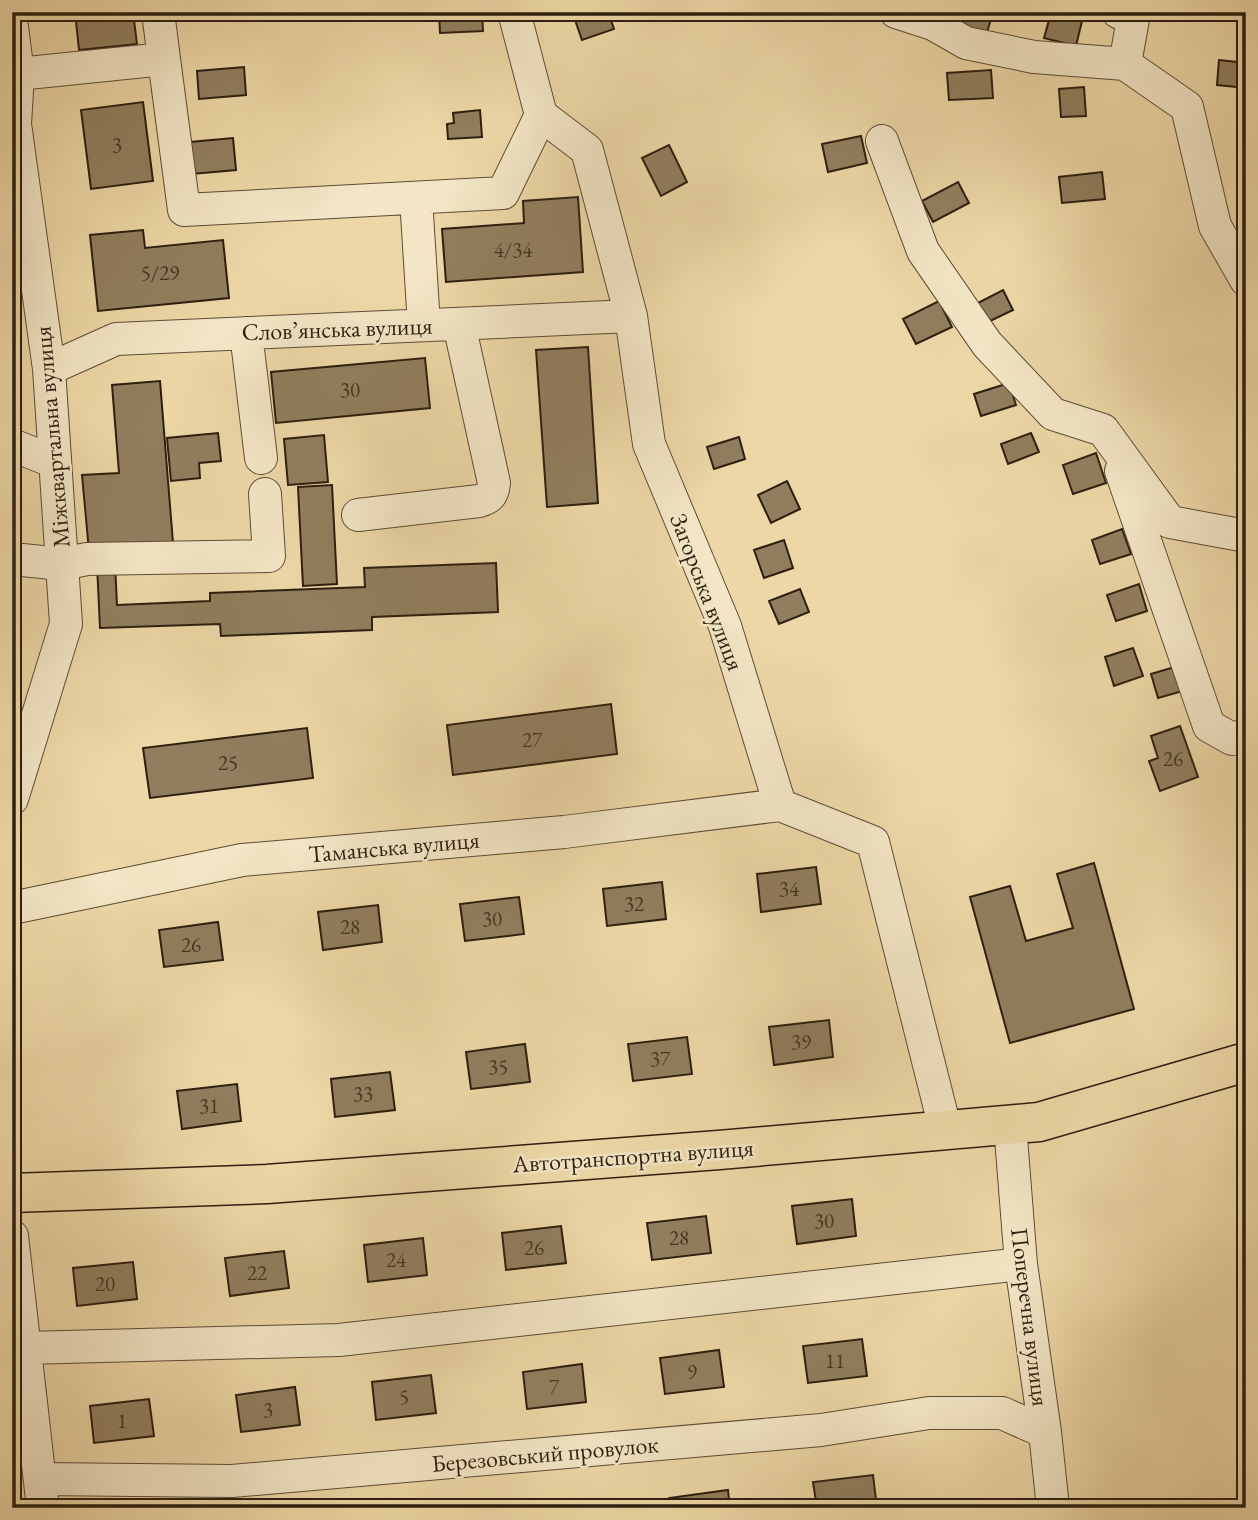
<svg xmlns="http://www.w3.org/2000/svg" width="1258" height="1520" font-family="'EB Garamond',serif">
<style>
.building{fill:#917e5e;stroke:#2d1e10;stroke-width:2}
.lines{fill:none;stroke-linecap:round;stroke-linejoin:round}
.minor-casing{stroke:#5d4c36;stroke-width:34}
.major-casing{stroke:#2d1e10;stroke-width:41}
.minor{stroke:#f3e5c5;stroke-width:32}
.major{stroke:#edd7a6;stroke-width:38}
.labels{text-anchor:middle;stroke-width:5;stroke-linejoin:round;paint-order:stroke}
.number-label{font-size:21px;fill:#463624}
.street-label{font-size:24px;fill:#2d1e10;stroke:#f3e5c5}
</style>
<rect width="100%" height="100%" fill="#edd7a6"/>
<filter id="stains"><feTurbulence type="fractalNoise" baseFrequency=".00286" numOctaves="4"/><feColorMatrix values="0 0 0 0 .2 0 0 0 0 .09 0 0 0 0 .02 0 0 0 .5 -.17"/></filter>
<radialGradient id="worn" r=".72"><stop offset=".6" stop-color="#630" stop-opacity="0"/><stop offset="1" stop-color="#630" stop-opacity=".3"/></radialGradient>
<!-- building -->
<path class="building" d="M75 12H133L137 44 79 50Z
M439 12H482L483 31 440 33Z
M588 12H608L614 29 582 40 574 17Z
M964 12H993L986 36 959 29Z
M1051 13 1082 21 1076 46 1044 38Z
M1219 60 1246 63V88L1217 85Z
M244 67 246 95 199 99 197 71Z
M991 70 993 98 949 100 947 73Z
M1084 87 1086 116 1061 117 1059 89Z
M143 102 153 181 91 189 81 110Z
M480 110 482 137 448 139 447 124 454 123 453 113Z
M861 136 867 163 828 172 822 144Z
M233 138 236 170 192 174 190 142Z
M669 145 687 182 661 196 642 158Z
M1102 172 1105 199 1062 203 1059 177Z
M958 182 969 203 933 222 922 201Z
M578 197 583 272 446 282 442 229 524 223 523 201Z
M143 230 145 248 223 240 229 298 98 311 90 235Z
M1003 290 1013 310 984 324 974 305Z
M939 301 952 327 916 344 903 319Z
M588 347 598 503 547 507 536 350Z
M425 358 430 408 276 423 271 372Z
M160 381 173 543 89 551 82 475 119 473 112 385Z
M1009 383 1016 405 981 416 974 394Z
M218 433 221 461 199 463 200 478 171 481 167 438Z
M1031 433 1039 452 1008 464 1001 444Z
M324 435 328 482 288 485 284 439Z
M739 437 745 459 714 469 707 447Z
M1096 453 1106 483 1073 494 1063 465Z
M787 481 800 509 771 523 758 495Z
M332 485 337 584 303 586 298 487Z
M1122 529 1131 554 1100 564 1092 540Z
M784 540 793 568 764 578 754 550Z
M496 563 498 612 372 617V630L221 636 220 624 100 628 97 565 115 564 117 605 210 601V593L365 587 364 568Z
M1139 584 1147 611 1116 621 1107 595Z
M800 589 809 612 779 624 769 601Z
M1133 648 1143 676 1114 686 1105 657Z
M1178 666 1186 690 1158 698 1151 674Z
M611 704 617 754 453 775 447 725Z
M1180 726 1198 777 1160 791 1149 761 1158 758 1151 736Z
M307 728 313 778 150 798 143 748Z
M1094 863 1134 1009 1010 1043 970 897 1010 886 1026 941 1073 928 1057 874Z
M816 867 821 904 761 912 757 874Z
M662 882 666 919 607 926 603 889Z
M519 897 524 934 465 941 460 904Z
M378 905 382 942 323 950 318 912Z
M218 922 223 960 164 967 159 930Z
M829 1020 833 1057 774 1065 769 1027Z
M687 1037 692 1074 633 1081 628 1044Z
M525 1044 530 1082 471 1089 466 1052Z
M390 1072 395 1110 335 1117 331 1079Z
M237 1084 241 1121 182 1129 177 1091Z
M852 1199 856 1236 797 1244 792 1206Z
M706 1216 711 1253 652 1260 647 1223Z
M561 1226 566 1263 506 1270 502 1233Z
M423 1238 427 1275 368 1282 364 1245Z
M284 1251 289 1288 230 1296 225 1258Z
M133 1262 137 1299 77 1306 73 1268Z
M862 1339 867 1376 808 1383 803 1346Z
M719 1350 724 1387 665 1394 660 1358Z
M582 1364 586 1402 527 1409 523 1372Z
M431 1375 436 1413 376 1420 372 1382Z
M295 1387 300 1425 241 1432 236 1395Z
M149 1399 154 1436 94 1443 90 1406Z
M873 1475 877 1508H817L813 1482Z
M728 1490 730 1508H670L669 1498Z
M587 1501 588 1508H532Z"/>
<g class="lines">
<defs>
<path id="minor" d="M514 12 541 115 587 150 631 316 649 444 725 626 780 805 873 842 946 1132
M896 12 933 24 966 43 1034 57 1125 64 1187 107 1215 226 1246 280
M1118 12 1133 19 1125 64
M12 27 18 74 15 124 49 369 66 624 12 799
M164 59 184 210 503 193 541 115
M18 74 164 59 158 12
M882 141 923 251 987 344 1053 414 1103 430 1170 522 1246 536
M416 198 424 325
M246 333 261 458
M49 369 116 339 631 316
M12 445 55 462
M1121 471 1209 726 1232 739 1246 735
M358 515 479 501C490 498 493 494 494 483L459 324
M12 559 62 564 87 559 269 556 265 494
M12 908 242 860 564 832 780 805
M1010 1125 1021 1264 1045 1432 1053 1508
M12 1236 43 1508
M25 1348 339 1340 1021 1264
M41 1479 232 1481 821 1430 929 1413H1002L1045 1432"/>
<path id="major" d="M12 1193 267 1184 719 1150 1039 1122 1246 1062"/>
</defs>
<!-- minor casing -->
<use href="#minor" class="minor-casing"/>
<!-- major casing -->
<use href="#major" class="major-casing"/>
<!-- minor -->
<use href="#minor" class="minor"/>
<!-- major -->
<use href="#major" class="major"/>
</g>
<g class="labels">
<!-- number labels -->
<g class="number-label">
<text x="117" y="152">3</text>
<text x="513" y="257">4/34</text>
<text x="160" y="280">5/29</text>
<text x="350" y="397">30</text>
<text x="532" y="747">27</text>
<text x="1173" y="766">26</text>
<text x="228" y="770">25</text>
<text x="789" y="896">34</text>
<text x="634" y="911">32</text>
<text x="492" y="926">30</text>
<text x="350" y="934">28</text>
<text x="191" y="952">26</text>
<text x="801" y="1049">39</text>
<text x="660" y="1066">37</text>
<text x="498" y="1074">35</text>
<text x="363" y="1101">33</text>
<text x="209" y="1113">31</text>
<text x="824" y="1228">30</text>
<text x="679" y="1245">28</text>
<text x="534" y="1255">26</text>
<text x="396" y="1267">24</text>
<text x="257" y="1280">22</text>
<text x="105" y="1291">20</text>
<text x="835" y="1368">11</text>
<text x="692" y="1379">9</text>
<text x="554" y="1394">7</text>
<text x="404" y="1404">5</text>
<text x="268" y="1417">3</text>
<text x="122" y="1428">1</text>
</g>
<!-- street labels -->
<g class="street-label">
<text transform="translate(337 329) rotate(-2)" y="8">Слов’янська вулиця</text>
<text transform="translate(52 437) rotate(-95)" y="8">Міжквартальна вулиця</text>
<text transform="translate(707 592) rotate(69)" y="8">Загорська вулиця</text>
<text transform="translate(394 847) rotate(-5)" y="8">Таманська вулиця</text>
<text transform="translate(633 1156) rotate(-4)" y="8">Автотранспортна вулиця</text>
<text transform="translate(1030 1317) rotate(83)" y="8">Поперечна вулиця</text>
<text transform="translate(545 1454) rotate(-5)" y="8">Березовський провулок</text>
</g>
</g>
<!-- margin -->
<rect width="1258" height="1520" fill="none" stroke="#edd7a6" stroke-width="42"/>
<rect x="14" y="14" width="1230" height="1492" fill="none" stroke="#2d1e10" stroke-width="3.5"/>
<rect x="21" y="21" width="1216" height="1478" fill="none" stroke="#2d1e10" stroke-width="2"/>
<rect width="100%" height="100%" filter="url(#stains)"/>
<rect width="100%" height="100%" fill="url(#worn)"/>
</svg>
